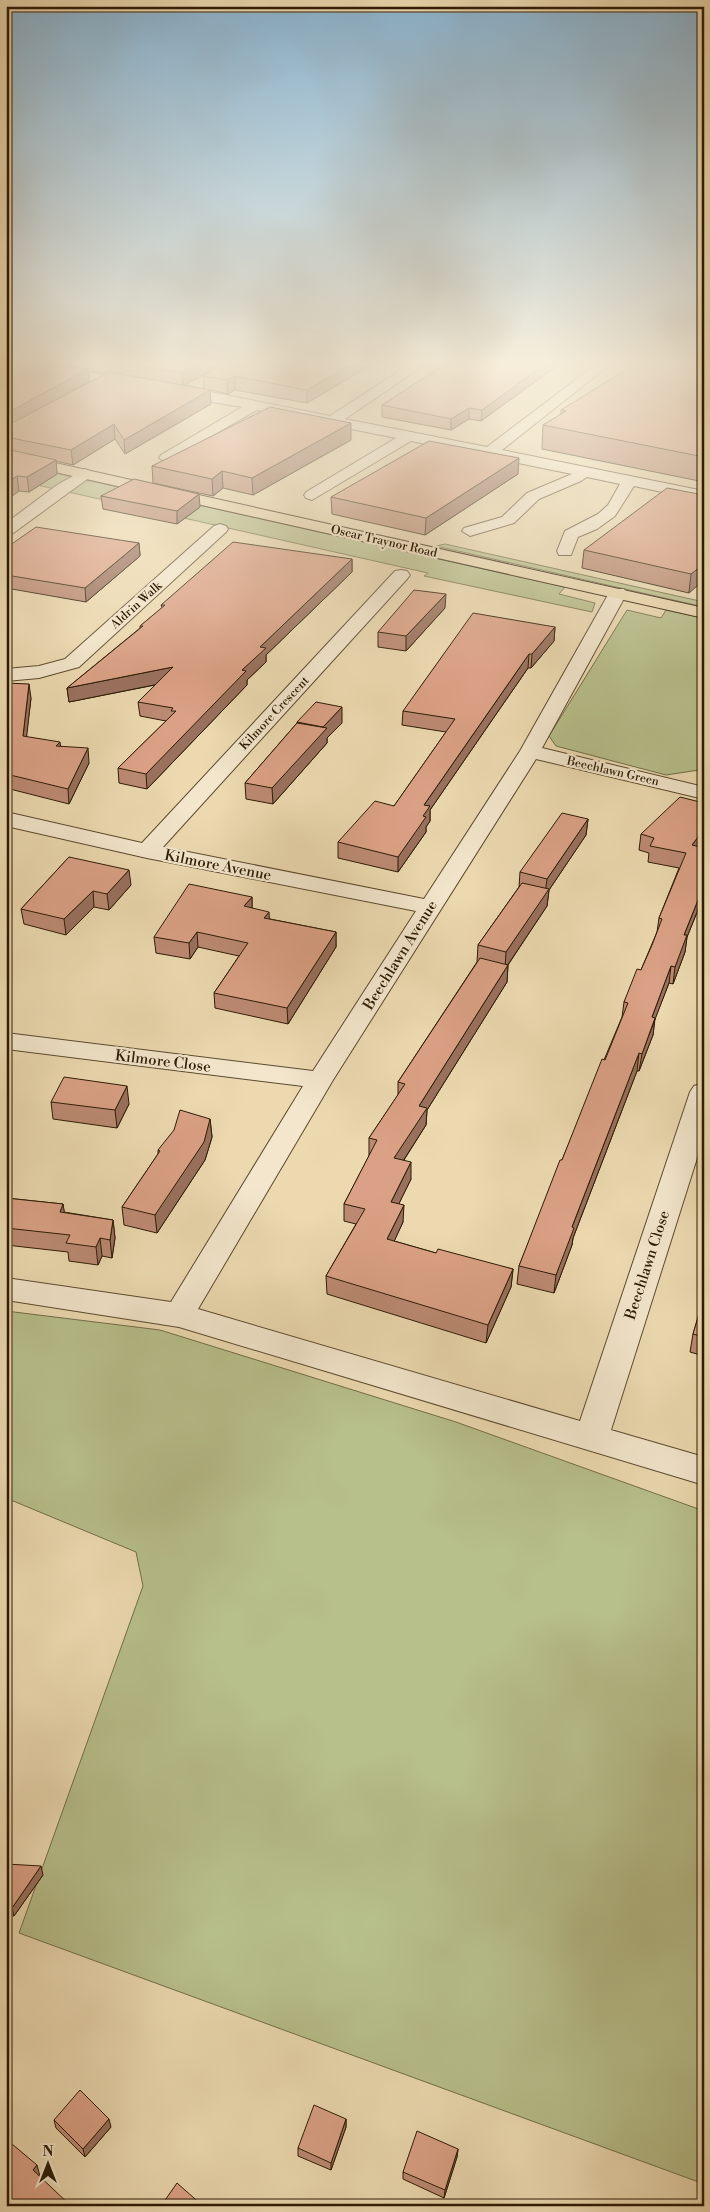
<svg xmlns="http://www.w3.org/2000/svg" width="710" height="2212" font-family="'Libre Bodoni',serif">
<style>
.green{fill:#b7bf8b;stroke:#726d48}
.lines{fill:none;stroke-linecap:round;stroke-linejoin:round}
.minor-casing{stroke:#5c4a2f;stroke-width:2}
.major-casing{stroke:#2c1b04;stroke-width:2}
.minor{fill:#f3e6cc;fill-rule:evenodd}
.major{fill:#ecd9b0;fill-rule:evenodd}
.wall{fill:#bc8a73;stroke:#2c1b04;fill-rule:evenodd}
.shaded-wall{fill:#99715e;stroke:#2c1b04}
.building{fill:#dba186;stroke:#2c1b04}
.labels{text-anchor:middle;stroke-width:4.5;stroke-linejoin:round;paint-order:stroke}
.far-street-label{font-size:12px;fill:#2c1b04;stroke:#f3e6cc}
.street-label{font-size:15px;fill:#2c1b04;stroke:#f3e6cc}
</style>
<rect width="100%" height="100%" fill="#ecd9b0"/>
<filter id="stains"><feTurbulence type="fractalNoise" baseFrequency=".004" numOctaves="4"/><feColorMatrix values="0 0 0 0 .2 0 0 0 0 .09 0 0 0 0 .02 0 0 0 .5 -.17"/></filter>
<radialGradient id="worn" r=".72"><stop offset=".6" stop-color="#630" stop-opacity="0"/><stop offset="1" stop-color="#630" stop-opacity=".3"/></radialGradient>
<!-- green -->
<path class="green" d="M6 462 565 587 559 594 595 603 592 612 424 576 428 573 6 478Z
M445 544 704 602V607L436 546Z
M627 610 661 618 666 610 704 618V765L699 770 666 775 556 746 549 736Z
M6 1311 160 1330 456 1422 704 1511V2184L19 1933 143 1586 136 1552 6 1498Z"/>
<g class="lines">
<defs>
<path id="minor" d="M6 363H30L216 393 330 416 412 363H427L345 419 487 447 598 363H612L502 450 704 491V501L634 486 615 516 597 529 578 537 571 555H559L557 551 565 531 598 514 608 505 620 484 587 477 581 481 539 499 514 523 470 536 462 531 464 528 502 517 527 493 572 474 411 441 312 500 306 498 304 495 306 492 396 438 257 410 166 462 159 458 161 455 242 407 7 367Z
M85 469 90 471 93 474 90 477 12 534 6 536V523L57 485Z
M220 524 226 526 228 529 226 532 79 667 39 678 6 681V669L39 666 65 659 214 526Z
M401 570 407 571 410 575 407 579 163 847 424 899 520 751 609 593 612 589H624L627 593 542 748 704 787V799L536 759 333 1080 198 1309 580 1421 690 1092 694 1086 704 1083V1136L611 1430 704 1457V1485L179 1327 6 1300V1278L171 1302 303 1086 6 1049V1033L313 1071 416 911 147 858 6 826V812L142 843 395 571Z"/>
<path id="major" d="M6 452 704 608V618L6 461Z"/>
</defs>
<!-- minor casing -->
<use href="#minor" class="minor-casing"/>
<!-- major casing -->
<use href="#major" class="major-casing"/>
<!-- minor -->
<use href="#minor" class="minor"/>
<!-- major -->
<use href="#major" class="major"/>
</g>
<!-- wall -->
<path class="wall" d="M6 363H375L307 403 235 390 228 394 210 390 211 404 125 454 115 439 73 465 56 461 57 474 29 492 19 491 6 500ZM224 363 203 376 204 389 184 385ZM88 371 107 374 68 394 89 382Z
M561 363 481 421 469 419 451 430 382 417V405Z
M704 363V482L542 449 543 425 561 415V410Z
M351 440 253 495 223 488 213 496 153 483 152 466Z
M518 474 425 535 332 514 331 497Z
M704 495 689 593 582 568 584 550Z
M101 496 200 507 177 524 103 509Z
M139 543 140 556 86 602 6 588V548Z
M352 559V572L266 655V662L247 680V685L147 789 119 783 118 768 166 721 140 716 138 702 155 685 69 702 67 688 140 628V626L162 608 161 605Z
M445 608 406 651 378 647V632Z
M555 627 554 641 531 668H528L430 810V821L426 827V832L398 872 338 858V842L394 806 446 732 402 725 403 711Z
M6 683 31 698 26 737 61 747 89 763 69 804 6 788Z
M297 722 342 723 327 738V743L273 804 246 799 245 783 297 723Z
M704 803V841L700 847 704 848V895L687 937 685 952 673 984 669 983 655 1018 653 1035 639 1071H637L573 1238 572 1245 554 1293 517 1284 519 1266 562 1160 622 1017 624 1002 641 970 657 932 659 918 679 868 648 862 649 853 639 850 641 834Z
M588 819 586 835 549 890 547 906 508 965 507 982 427 1110 426 1125 404 1160 411 1179 399 1203 403 1222 394 1241 436 1253 513 1269 511 1287 486 1343 327 1294 326 1276 356 1224 344 1221V1204L369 1156V1138L398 1095V1082L477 962 478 945 519 887 520 872Z
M69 857 131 885 109 910 94 907 66 935 24 924 21 909Z
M252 897V908L270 919 336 932V947L288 1024 215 1008 214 993 239 956 198 947 190 959 156 953 154 937Z
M51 1102 129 1104 117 1128 53 1119Z
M210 1119 212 1137 205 1160 157 1233 124 1225 122 1207 158 1154V1150Z
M6 1198 63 1204 64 1212 113 1220 115 1238 112 1258 102 1256 98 1265 69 1261 68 1252 6 1245Z
M704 1297V1356L690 1352 693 1334Z
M6 1864 43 1875 14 1916H6Z
M346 2119V2127L331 2170 298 2156V2148Z
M54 2120 111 2127 85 2157 56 2128Z
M458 2149 457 2157 444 2198 403 2179V2172Z"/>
<!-- shaded-wall -->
<path class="shaded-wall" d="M200 363H225L183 386 182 373Z
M353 363H375L307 403V390Z
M547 363H561L481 421 482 410Z
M88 369 89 382 9 427 6 432V415L7 413Z
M235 376V390L228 394 227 380Z
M210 390 211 404 125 454 124 440Z
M469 408V419L451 430V419Z
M351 423V440L253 495 252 478Z
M114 424 115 439 73 465 71 450Z
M519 458 518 474 425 535 426 518Z
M56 460 57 474 29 492 27 477Z
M222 471 223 488 213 496 212 479Z
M17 476 19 491 6 500V483Z
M199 494 200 507 177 524V511Z
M139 543 140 556 86 602 85 588Z
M352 559V572L266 655V662L247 680V685L147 789 146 774 260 647Z
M704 564V580L689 593 691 574Z
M446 594 445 608 406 651V636Z
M555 627 554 641 531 668 532 654Z
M529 654 528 668 430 810V821L426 827V832L398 872V857L424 805Z
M173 667 174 681 69 702 67 688Z
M29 684 31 698 25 751 23 736Z
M342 707V723L327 738V743L273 804 272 788 323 727Z
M60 742 62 756 56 746Z
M88 748 89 763 69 804 68 789Z
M588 819 586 835 549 890 547 906 505 969 506 952 545 894 547 879Z
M704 829V841L690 862 692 845Z
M6 842 8 856 6 859Z
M129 870 131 885 109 910 107 894Z
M704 885V895L687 937 685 952 673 984 675 967 684 935Z
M93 891 94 907 66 935 64 919Z
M252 897V912L244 906Z
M269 912 270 927 264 918Z
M197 932 198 947 190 959 189 943Z
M336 932V947L288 1024 287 1008Z
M508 965 507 982 427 1110 426 1125 394 1175V1158L419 1106Z
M671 966 669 983 649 1035 652 1017Z
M655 1018 653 1035 639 1071 642 1054Z
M639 1053 637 1071 573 1238 572 1245 554 1293 556 1275 572 1227Z
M127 1086 129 1104 117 1128 115 1110Z
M210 1119 212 1137 205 1160 157 1233 155 1215Z
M411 1162V1179L391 1220V1202Z
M63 1204 66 1222 60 1212Z
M404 1205 403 1222 387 1257V1239Z
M113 1220 115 1238 112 1258 110 1240Z
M100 1238 102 1256 98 1265 96 1247Z
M513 1269 511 1287 486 1343 488 1325Z
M41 1866 43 1875 14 1916 12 1908Z
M109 2119 111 2127 85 2157 83 2149Z
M346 2119V2127L331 2170V2163Z
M458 2149 457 2157 444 2198 445 2190Z
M37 2165 41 2180 33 2170Z"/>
<!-- building -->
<path class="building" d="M6 363H51L88 369 7 413 6 415Z
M121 363H200L182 373Z
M225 363H353L307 390 235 376 227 380 203 376Z
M447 363H547L482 410 469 408 451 419 382 405Z
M637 363H704V457L543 425 566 411 561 410Z
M109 372 210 390 124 440 114 424 71 450 6 437V419L12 423Z
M270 407 351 423 252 478 222 471 212 479 152 466Z
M429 441 519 458 426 518 331 497Z
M6 449 56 460 27 477 17 476 6 483Z
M134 479 199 494 177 511 101 496Z
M667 488 704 495V564L691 574 584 550Z
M36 527 139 543 85 588 6 575V548Z
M233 542 352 559 260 647 266 648 242 670 246 671 146 774 118 768 176 711H171L173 708 138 702 173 667 67 688 143 626H140L165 605H161Z
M414 590 446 594 406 636 378 632Z
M473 613 555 627 532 654H529L424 805 430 806 423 816 426 817 398 857 338 842 375 801 394 806 455 719 403 711Z
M6 683 29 684 23 736 60 742 56 746 88 748 68 789 6 774Z
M316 702 342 707 323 727 297 722Z
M297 723 327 728 272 788 245 783Z
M680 797 704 803V829L692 845 704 848V885L684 935H687L675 967 671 966 652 1017 655 1018 642 1054 639 1053 572 1227 574 1228 556 1275 519 1266 560 1160H562L602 1059 605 1060 628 1003 624 1002 637 969 641 970 652 945 662 919 659 918 686 853 650 846 654 838 641 834Z
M562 813 588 819 547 879 520 872Z
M69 857 129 870 107 894 93 891 64 919 21 909Z
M522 883 549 889 506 952 478 945Z
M189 884 252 897 244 906 269 912 264 918 336 932 287 1008 214 993 248 943 197 932 189 943 154 937Z
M480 958 508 965 419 1106 427 1108 394 1158 411 1162 391 1202 404 1205 387 1239 436 1253 438 1249 513 1269 488 1325 326 1276 365 1209 344 1204 377 1140 369 1138 405 1084 398 1082Z
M64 1077 127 1086 115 1110 51 1102Z
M180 1110 210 1119 204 1142 155 1215 122 1207 160 1151 158 1150 174 1130Z
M6 1198 63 1204 60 1212 113 1220 110 1240 100 1238 96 1247 66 1243 70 1235 6 1228Z
M704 1297V1337L693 1334Z
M6 1864 41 1866 12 1908H6Z
M80 2090 109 2119 83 2149 54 2120Z
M314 2105 346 2119 331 2163 298 2148Z
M417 2131 458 2149 445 2190 403 2172Z
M6 2139 37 2165 33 2170 71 2206H6Z
M177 2183 203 2206H161Z"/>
<!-- sky -->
<linearGradient id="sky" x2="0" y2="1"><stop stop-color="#8ab6d4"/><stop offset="0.54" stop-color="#f6eedb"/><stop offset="1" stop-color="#f6eedb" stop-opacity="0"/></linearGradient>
<rect width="710" height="672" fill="url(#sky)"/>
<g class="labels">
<!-- far-street labels -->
<g class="far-street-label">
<text transform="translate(384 541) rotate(13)" y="4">Oscar Traynor Road</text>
<text transform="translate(136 605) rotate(-42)" y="4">Aldrin Walk</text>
<text transform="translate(274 713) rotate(-47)" y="4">Kilmore Crescent</text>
<text transform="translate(613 771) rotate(13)" y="4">Beechlawn Green</text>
</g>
<!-- street labels -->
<g class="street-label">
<text transform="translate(218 865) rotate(11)" y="5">Kilmore Avenue</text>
<text transform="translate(400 955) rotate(-58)" y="5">Beechlawn Avenue</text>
<text transform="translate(163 1061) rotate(7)" y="5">Kilmore Close</text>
<text transform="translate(647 1265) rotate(-72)" y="5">Beechlawn Close</text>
</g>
</g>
<!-- margin -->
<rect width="710" height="2212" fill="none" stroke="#ecd9b0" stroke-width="25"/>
<rect x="8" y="8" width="695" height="2197" fill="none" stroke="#2c1b04" stroke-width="2.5"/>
<rect x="12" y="12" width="685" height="2187" fill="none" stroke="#2c1b04"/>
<!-- north arrow -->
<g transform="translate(48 2164)" stroke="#f3e6cc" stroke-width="4" paint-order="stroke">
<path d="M0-4L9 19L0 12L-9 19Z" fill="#2c1b04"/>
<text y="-8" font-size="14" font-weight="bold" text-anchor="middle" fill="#2c1b04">N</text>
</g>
<rect width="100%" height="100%" filter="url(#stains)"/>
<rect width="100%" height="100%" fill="url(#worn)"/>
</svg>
